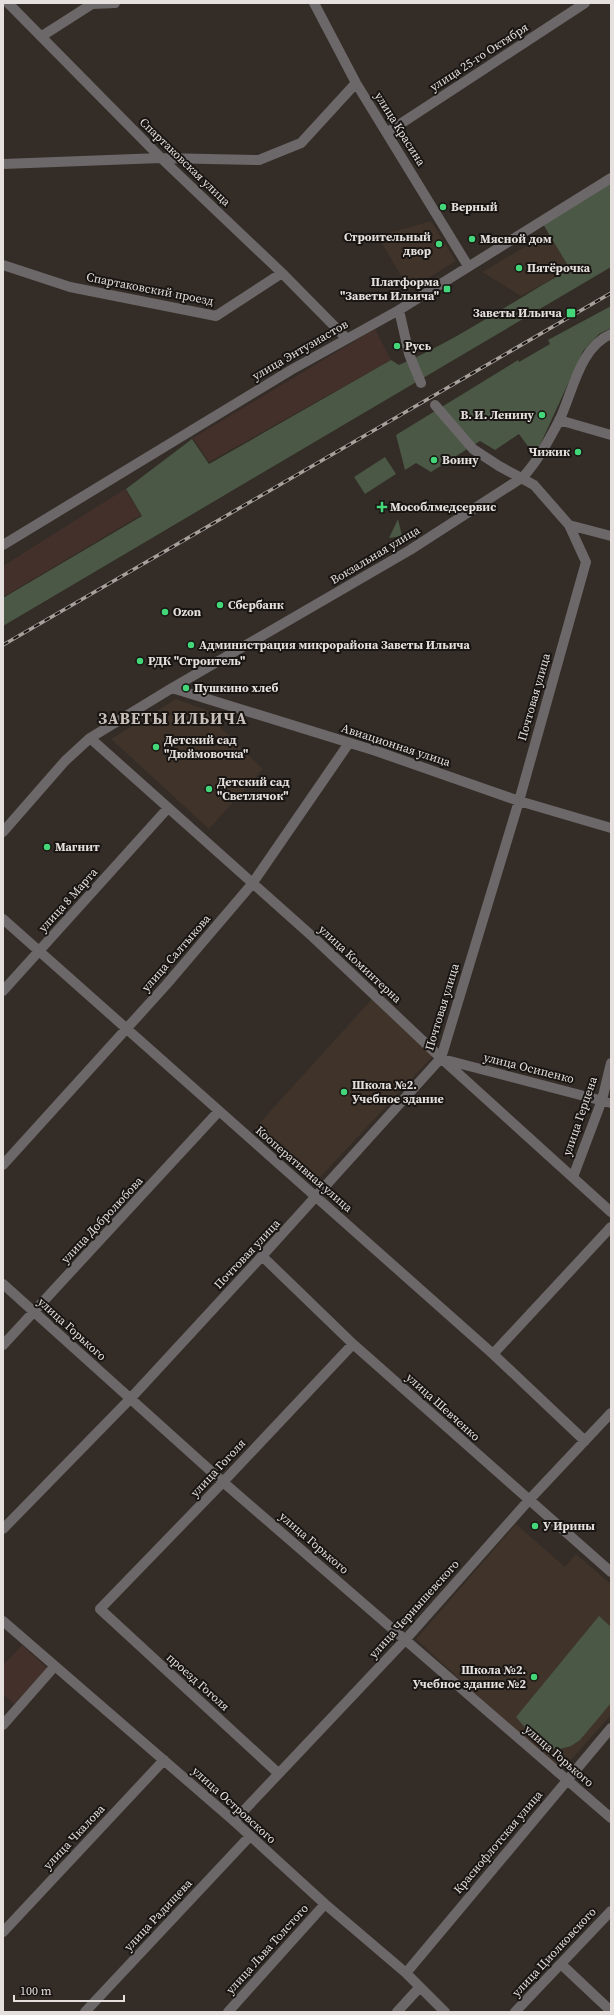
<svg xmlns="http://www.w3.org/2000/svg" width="614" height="2015" font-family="'Source Serif 4',serif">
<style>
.built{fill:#40332a}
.industrial{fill:#43302a}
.green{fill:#4a5845}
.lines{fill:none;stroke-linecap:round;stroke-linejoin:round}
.minor{stroke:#6c6768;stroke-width:10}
.rail-casing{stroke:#a7a19d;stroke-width:3.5}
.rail{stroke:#191513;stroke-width:2;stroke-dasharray:6;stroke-linecap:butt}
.poi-dot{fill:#44d77a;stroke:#191513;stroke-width:1.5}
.labels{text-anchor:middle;stroke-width:4;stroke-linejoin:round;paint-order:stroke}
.street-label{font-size:12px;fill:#e5e0dd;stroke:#191513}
.poi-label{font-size:12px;font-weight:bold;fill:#e5e0dd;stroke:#191513;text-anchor:start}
.district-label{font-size:16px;font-weight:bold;letter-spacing:1px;fill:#cac0ba;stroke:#191513}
</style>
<rect width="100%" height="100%" fill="#332c27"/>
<!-- built -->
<path class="built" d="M431 221 456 261 409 290 378 236Z
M549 233 570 269 521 296 482 272Z
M176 699 223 716 218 725 263 769 209 829 111 739Z
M372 999 433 1056 315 1183 255 1128Z
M516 1524 565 1567 576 1554 611 1584V1715L560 1772 416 1639Z"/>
<!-- industrial -->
<path class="industrial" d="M375 329 391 360 209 462 193 438Z
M125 489 141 515 3 597V566Z
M22 1645 47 1668 14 1704 3 1694V1665Z"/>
<!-- green -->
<path class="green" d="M611 183V267L3 626V598L142 516 126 489 192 439 209 464 391 360 399 365C459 339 513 301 570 269L543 224Z
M611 306V328L599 334 583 351 535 456 519 434 495 450 480 441 431 472 416 463 405 470 396 435 518 360 519 362 550 344 548 340Z
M385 457 396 474 365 494 354 477Z
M398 519 402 536 389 538Z
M599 1616 611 1627V1703L580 1740 571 1746 560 1749H549L538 1743 516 1717Z"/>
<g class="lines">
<!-- minor -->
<path class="minor" d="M8 3 161 158 282 273 346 338
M314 3 356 83 468 266
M42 36 92 4 115 3
M388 132 585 3
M3 164 161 158 259 160 301 143 356 83
M3 265 70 287 216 316 282 273
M399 310 409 354 421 383
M559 420 611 435
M569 525 611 536
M3 545 291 370 399 310 611 178
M172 688 376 751 519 801 611 828
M90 738 313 937 441 1058 611 1212
M3 832 65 761 90 738 172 688 410 550 523 477C538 461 548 441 559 421 573 392 579 348 611 334
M3 919 493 1354 585 1441
M3 991 168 808
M442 1059 611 1103
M3 1165 166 985 252 884 349 743
M573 1177 602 1100 611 1063
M262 1256 353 1344 611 1572
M3 1284 223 1482 611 1818
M3 1345 219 1111
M493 1354 611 1227
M3 1529 130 1399 262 1256 441 1058 519 801 586 562 569 525 534 485 499 466 473 449 435 405
M3 1621 234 1821 325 1904 406 1973 445 2012
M3 1725 54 1667
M278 1773 100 1609 223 1482 353 1344
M234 1821 406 1639 529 1500 611 1413
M3 1932 164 1760
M561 1964 611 2011
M406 1973 611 1728
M85 2012 250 1836
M228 2012 325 1904
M397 2012 419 1988
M515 2012 611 1911"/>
<defs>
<path id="rail" d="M3 645 611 293"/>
</defs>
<!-- rail casing -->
<use href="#rail" class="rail-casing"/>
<!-- rail -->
<use href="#rail" class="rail"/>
</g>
<!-- markers -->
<g class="poi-dot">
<circle cx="443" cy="207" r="4"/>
<circle cx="472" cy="239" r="4"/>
<circle cx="439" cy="244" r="4"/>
<circle cx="519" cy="268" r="4"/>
<rect x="443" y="285" width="8" height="8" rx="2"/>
<rect x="566" y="308" width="10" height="10" rx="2"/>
<circle cx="397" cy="346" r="4"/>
<circle cx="542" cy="415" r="4"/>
<circle cx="578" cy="452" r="4"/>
<circle cx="434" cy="460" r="4"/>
<path d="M380 501h4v4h4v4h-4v4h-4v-4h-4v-4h4z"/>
<circle cx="220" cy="605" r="4"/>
<circle cx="165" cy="612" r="4"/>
<circle cx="191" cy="645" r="4"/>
<circle cx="140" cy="661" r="4"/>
<circle cx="186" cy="688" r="4"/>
<circle cx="156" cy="747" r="4"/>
<circle cx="209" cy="789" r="4"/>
<circle cx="47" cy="847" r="4"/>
<circle cx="344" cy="1092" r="4"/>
<circle cx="535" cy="1526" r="4"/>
<circle cx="534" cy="1677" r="4"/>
</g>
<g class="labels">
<!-- street labels -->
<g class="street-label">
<text transform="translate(479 57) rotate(-33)" y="4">улица 25-го Октября</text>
<text transform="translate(400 129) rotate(58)" y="4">улица Красина</text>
<text transform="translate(185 162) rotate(44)" y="4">Спартаковская улица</text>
<text transform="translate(150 289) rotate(11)" y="4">Спартаковский проезд</text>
<text transform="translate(300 350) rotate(-30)" y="4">улица Энтузиастов</text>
<text transform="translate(375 555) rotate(-31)" y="4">Вокзальная улица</text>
<text transform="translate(534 697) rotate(-74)" y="4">Почтовая улица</text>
<text transform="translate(396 745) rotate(18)" y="4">Авиационная улица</text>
<text transform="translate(68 900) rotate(-48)" y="4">улица 8 Марта</text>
<text transform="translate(176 953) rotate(-49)" y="4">улица Салтыкова</text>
<text transform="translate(360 964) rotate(43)" y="4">улица Коминтерна</text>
<text transform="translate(442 1007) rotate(-73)" y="4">Почтовая улица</text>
<text transform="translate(529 1068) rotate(14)" y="4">улица Осипенко</text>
<text transform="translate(580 1116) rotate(-71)" y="4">улица Герцена</text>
<text transform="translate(304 1169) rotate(41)" y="4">Кооперативная улица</text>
<text transform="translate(102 1220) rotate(-47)" y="4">улица Добролюбова</text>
<text transform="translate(247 1254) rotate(-47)" y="4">Почтовая улица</text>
<text transform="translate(72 1329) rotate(42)" y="4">улица Горького</text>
<text transform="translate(443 1407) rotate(42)" y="4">улица Шевченко</text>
<text transform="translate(218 1468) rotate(-47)" y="4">улица Гоголя</text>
<text transform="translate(314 1543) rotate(41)" y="4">улица Горького</text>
<text transform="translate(414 1609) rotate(-48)" y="4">улица Чернышевского</text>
<text transform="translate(198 1682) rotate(42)" y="4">проезд Гоголя</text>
<text transform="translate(559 1756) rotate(41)" y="4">улица Горького</text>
<text transform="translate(234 1805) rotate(42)" y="4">улица Островского</text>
<text transform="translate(74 1837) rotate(-47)" y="4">улица Чкалова</text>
<text transform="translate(498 1842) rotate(-50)" y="4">Краснофлотская улица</text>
<text transform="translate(158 1915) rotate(-47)" y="4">улица Радищева</text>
<text transform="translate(267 1949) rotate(-48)" y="4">улица Льва Толстого</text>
<text transform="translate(554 1952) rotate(-47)" y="4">улица Циолковского</text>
</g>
<!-- poi labels -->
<g class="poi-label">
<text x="451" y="211">Верный</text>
<text x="431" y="241" text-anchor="end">Строительный<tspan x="431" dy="14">двор</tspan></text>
<text x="480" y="243">Мясной дом</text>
<text x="527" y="272">Пятёрочка</text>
<text x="439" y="286" text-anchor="end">Платформа<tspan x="439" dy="14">"Заветы Ильича"</tspan></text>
<text x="562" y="317" text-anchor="end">Заветы Ильича</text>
<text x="405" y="350">Русь</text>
<text x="534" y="419" text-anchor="end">В. И. Ленину</text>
<text x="570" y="456" text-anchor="end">Чижик</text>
<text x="442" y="464">Воину</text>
<text x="390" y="511">Мособлмедсервис</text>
<text x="228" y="609">Сбербанк</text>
<text x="173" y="616">Ozon</text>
<text x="199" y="649">Администрация микрорайона Заветы Ильича</text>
<text x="148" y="665">РДК "Строитель"</text>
<text x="194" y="692">Пушкино хлеб</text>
<text x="164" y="744">Детский сад<tspan x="164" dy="14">"Дюймовочка"</tspan></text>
<text x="217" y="786">Детский сад<tspan x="217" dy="14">"Светлячок"</tspan></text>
<text x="55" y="851">Магнит</text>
<text x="352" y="1089">Школа №2.<tspan x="352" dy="14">Учебное здание</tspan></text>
<text x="543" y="1530">У Ирины</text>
<text x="526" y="1674" text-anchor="end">Школа №2.<tspan x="526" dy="14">Учебное здание №2</tspan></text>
</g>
<!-- district labels -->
<g class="district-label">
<text x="173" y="724">ЗАВЕТЫ ИЛЬИЧА</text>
</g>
</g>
<!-- border -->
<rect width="614" height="2015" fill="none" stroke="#e5e0dd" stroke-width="8"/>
<!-- scale -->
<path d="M14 1995v6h110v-6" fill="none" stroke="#e5e0dd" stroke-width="2"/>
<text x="20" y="1995" font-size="12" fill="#e5e0dd" stroke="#191513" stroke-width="3" paint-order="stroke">100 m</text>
</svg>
